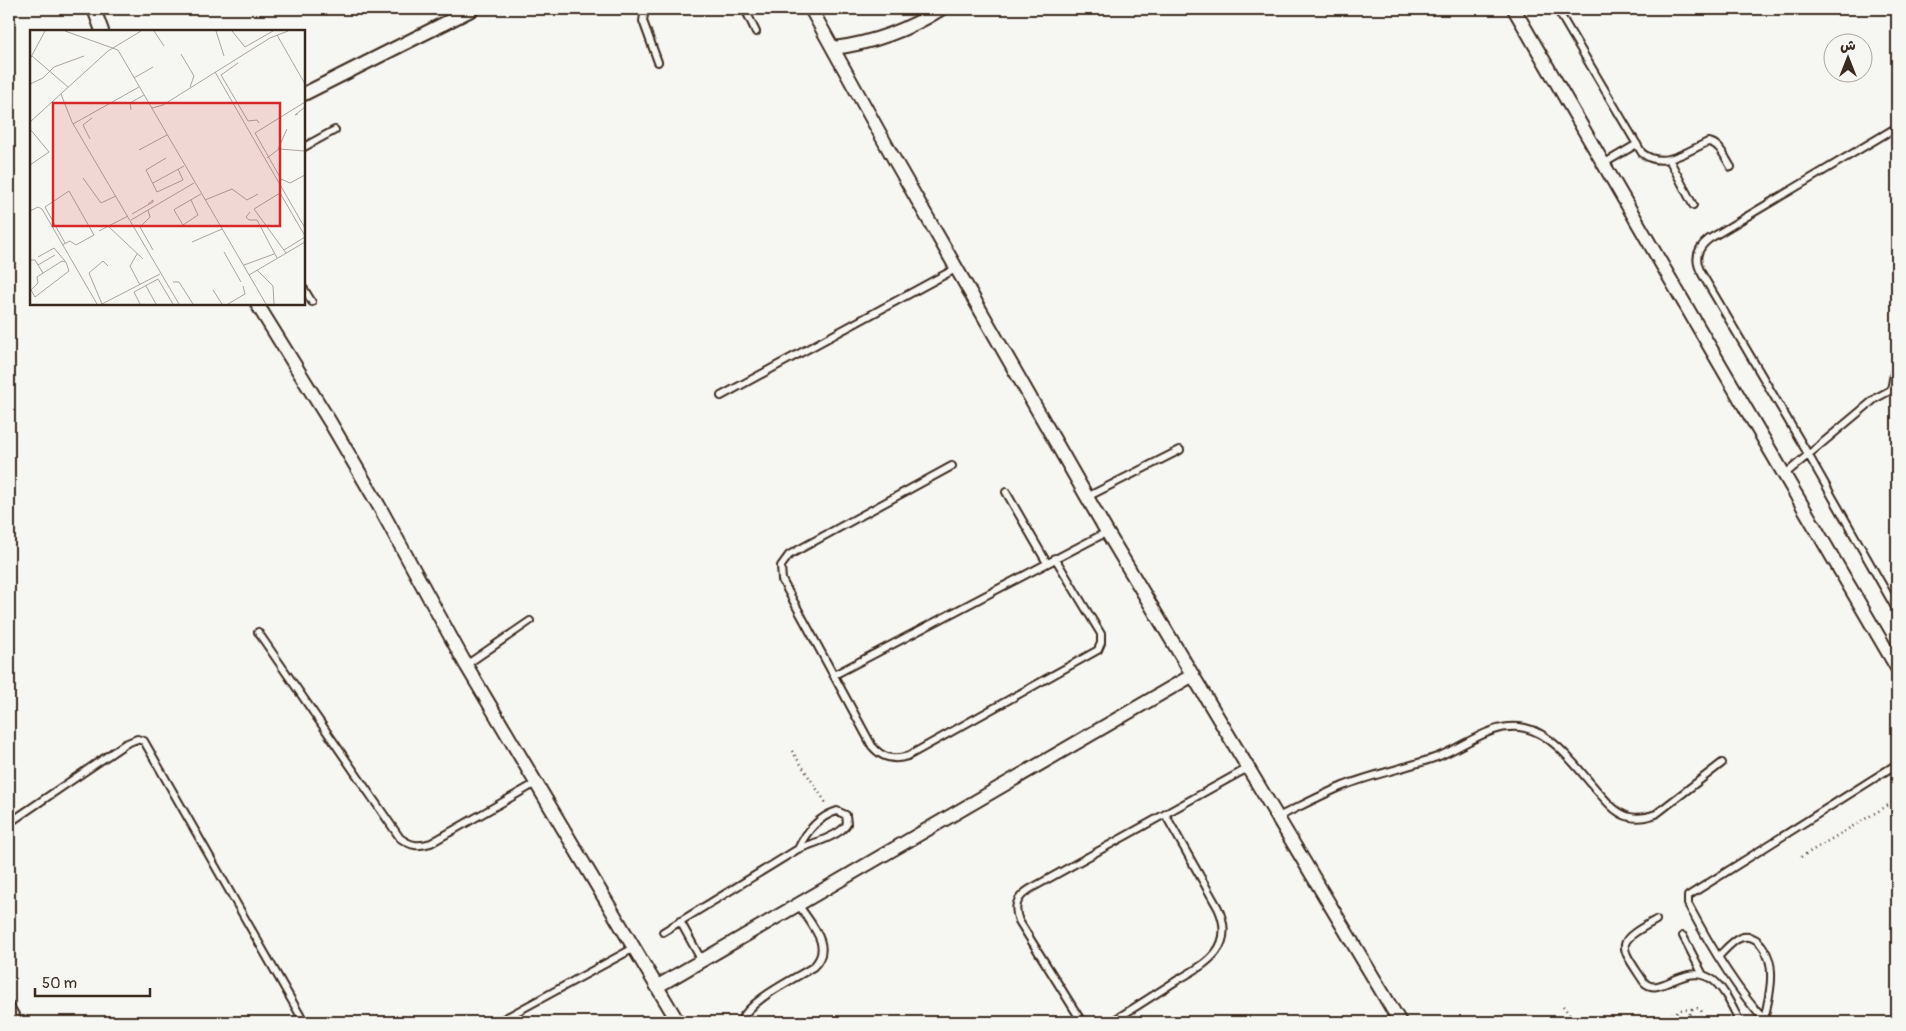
<svg xmlns="http://www.w3.org/2000/svg" width="1906" height="1031" font-family="Pangolin,'Playpen Sans Arabic',sans-serif">
<style>
.lines{fill:none;stroke-linecap:round;stroke-linejoin:round}
.lane-casing{stroke:#3b2a1e;stroke-width:10}
.street-casing{stroke:#3b2a1e;stroke-width:16}
.path{stroke:#3b2a1e;stroke-width:2.5;stroke-dasharray:1 4;stroke-linecap:butt}
.lane{stroke:#f6f6f2;stroke-width:6}
.street{stroke:#f6f6f2;stroke-width:12}
.inset-road{fill:none;stroke:#aba49d;stroke-width:1}
.view{fill:#d62828;fill-opacity:0.15;stroke:#d62828;stroke-width:2.5}
.inset-edge{fill:none;stroke:#3b2a1e;stroke-width:2.5}
</style>
<rect width="100%" height="100%" fill="#f6f6f2"/>
<filter id="ink" filterUnits="userSpaceOnUse"><feTurbulence type="fractalNoise" baseFrequency=".02" numOctaves="2"/><feDisplacementMap in="SourceGraphic" scale="10" xChannelSelector="R" yChannelSelector="G"/><feConvolveMatrix kernelMatrix="1 2 1 2 8 2 1 2 1" color-interpolation-filters="sRGB"/></filter>
<g filter="url(#ink)">
<g class="lines">
<defs>
<path id="lane" d="M645 9 643 21 658 62
M745 9 756 32
M1557 9 1642 153C1663 170 1687 151 1708 142 1720 143 1725 158 1731 167
M1897 127 1709 239C1696 249 1694 260 1702 274L1808 454 1897 611
M304 147 335 130
M1669 159 1693 205
M1603 164 1637 144
M304 289 312 302
M1891 390 1897 358
M721 396 957 268
M952 466 789 555 781 566 782 580 872 746C882 758 893 761 908 756L1098 650 1101 643V634L1055 558
M1784 475 1876 398 1891 390 1897 388
M1006 492 1047 563
M1087 497 1180 450
M258 632 400 838C411 846 418 847 431 843L536 783
M466 665 530 621
M834 675 1107 532
M1278 817C1299 807 1321 795 1343 786 1373 774 1406 768 1437 757 1466 746 1492 721 1525 728 1555 734 1580 772 1600 794 1609 804 1617 814 1630 817 1639 819 1648 817 1656 814L1722 763
M9 823 125 744 137 739 144 741 304 1022
M1656 920C1614 943 1619 944 1644 982 1659 999 1686 960 1713 980 1725 989 1733 1009 1740 1022
M680 921 702 961
M663 932 798 849C811 844 840 836 847 824L846 815 837 811C818 817 806 832 798 849
M1683 936 1703 975
M1719 956C1725 950 1732 941 1740 938 1760 931 1771 958 1771 973 1772 989 1767 1005 1764 1020
M9 1004 19 1022
M498 1022 634 948
M740 1022C752 998 791 981 813 967 835 947 810 923 798 904
M1082 1022 1019 921C1013 906 1017 897 1030 889L1248 768
M1111 1022C1133 1009 1154 995 1176 981 1189 973 1206 965 1216 952 1226 939 1225 923 1218 908L1165 814
M1766 1022C1736 989 1709 944 1688 904V896L1897 764"/>
<path id="street" d="M94 9 102 31
M811 9 894 159 1107 532 1400 1022
M1514 9 1658 258 1897 668
M834 48C873 43 908 30 941 9
M304 94 473 9
M257 304 330 422 379 506 466 665 678 1022
M658 986 1193 675"/>
</defs>
<!-- lane casing -->
<use href="#lane" class="lane-casing"/>
<!-- street casing -->
<use href="#street" class="street-casing"/>
<!-- path -->
<path class="path" d="M792 751 826 803
M1801 857 1897 800
M1563 1006 1575 1022
M1690 1014a6 6 0 1 1 12 0a6 6 0 1 1-12 0Z
M1659 1022 1680 1010 1692 1009"/>
<!-- lane -->
<use href="#lane" class="lane"/>
<!-- street -->
<use href="#street" class="street"/>
</g>
</g>
<!-- overview -->
<g transform="translate(30 30)">
<rect width="275" height="275" fill="#f6f6f2"/>
<path class="inset-road" d="M35 1 88 20 236 274M124 1 134 16M186 1 194 26M202 1 215 17 243 1M247 5 275 54M151 24 164 46 160 57M2 26 38 57M0 29 15 1M208 33 191 45 218 91 227 90 229 93M185 42 275 198M104 48 123 37M0 54 13 48 24 37 54 26M31 64 42 92 149 274M275 72 225 103 251 149 260 153 275 145M122 78 133 75 240 8 258 1M101 80 100 73 114 65M268 84 265 85 275 77M0 92 78 21 111 1M43 94 109 57M0 99 19 122 0 135M60 109 53 95 62 88M248 119 257 99M109 120 137 105M136 128 116 140 127 162 153 150 148 139M237 128 249 119 275 121M53 148 71 173 86 166M123 153 154 136M161 170 168 185 153 195 144 180 145 179 171 164M175 170 202 159 217 170 228 164M118 180 120 187 110 197 123 220M0 181 8 177 12 179 67 274M220 182 216 187 219 190H227L247 228M102 184 123 172V170L118 174M101 190 164 153M78 196 113 229M69 201 98 186M162 212 192 199M32 215 40 211 46 215 64 205 39 161 15 177 35 213M254 220 275 207M194 222 211 252M256 223 224 179 250 163 275 206M107 224 100 236 110 255M8 227 24 218 35 231M0 230H5L13 243M32 231 36 232 39 241 5 267 1 260 8 253 7 247ZM8 235 25 225M214 235 244 224M227 240 243 256 244 274M219 245 275 212M143 252H149L163 274M116 256 126 274M183 260 192 274M72 274 130 244M72 274 59 243 73 231 78 236M110 274 104 262 128 249 143 274M198 274 215 264 213 256"/>
<path class="view" d="M23 73H250V196H23Z"/>
<rect width="275" height="275" class="inset-edge"/>
</g>
<!-- margin -->
<rect width="1906" height="1031" fill="none" stroke="#f6f6f2" stroke-width="30"/>
<rect x="15" y="15" width="1876" height="1001" fill="none" stroke="#3b2a1e" stroke-width="2" filter="url(#ink)"/>
<!-- north arrow -->
<g transform="translate(1848 58)"><circle r="24" fill="#f6f6f2" stroke="#aba49d"/>
<path d="M0-4L9 19L0 12L-9 19Z" fill="#3b2a1e"/>
<text y="-8" font-size="14" font-weight="bold" text-anchor="middle" fill="#3b2a1e">ش</text>
</g>
<!-- scale -->
<path d="M35 988v8h115v-8" fill="none" stroke="#3b2a1e" stroke-width="2.5"/>
<text x="42" y="988" font-size="15" fill="#3b2a1e" stroke="#f6f6f2" stroke-width="4" paint-order="stroke">50 m</text>
</svg>
